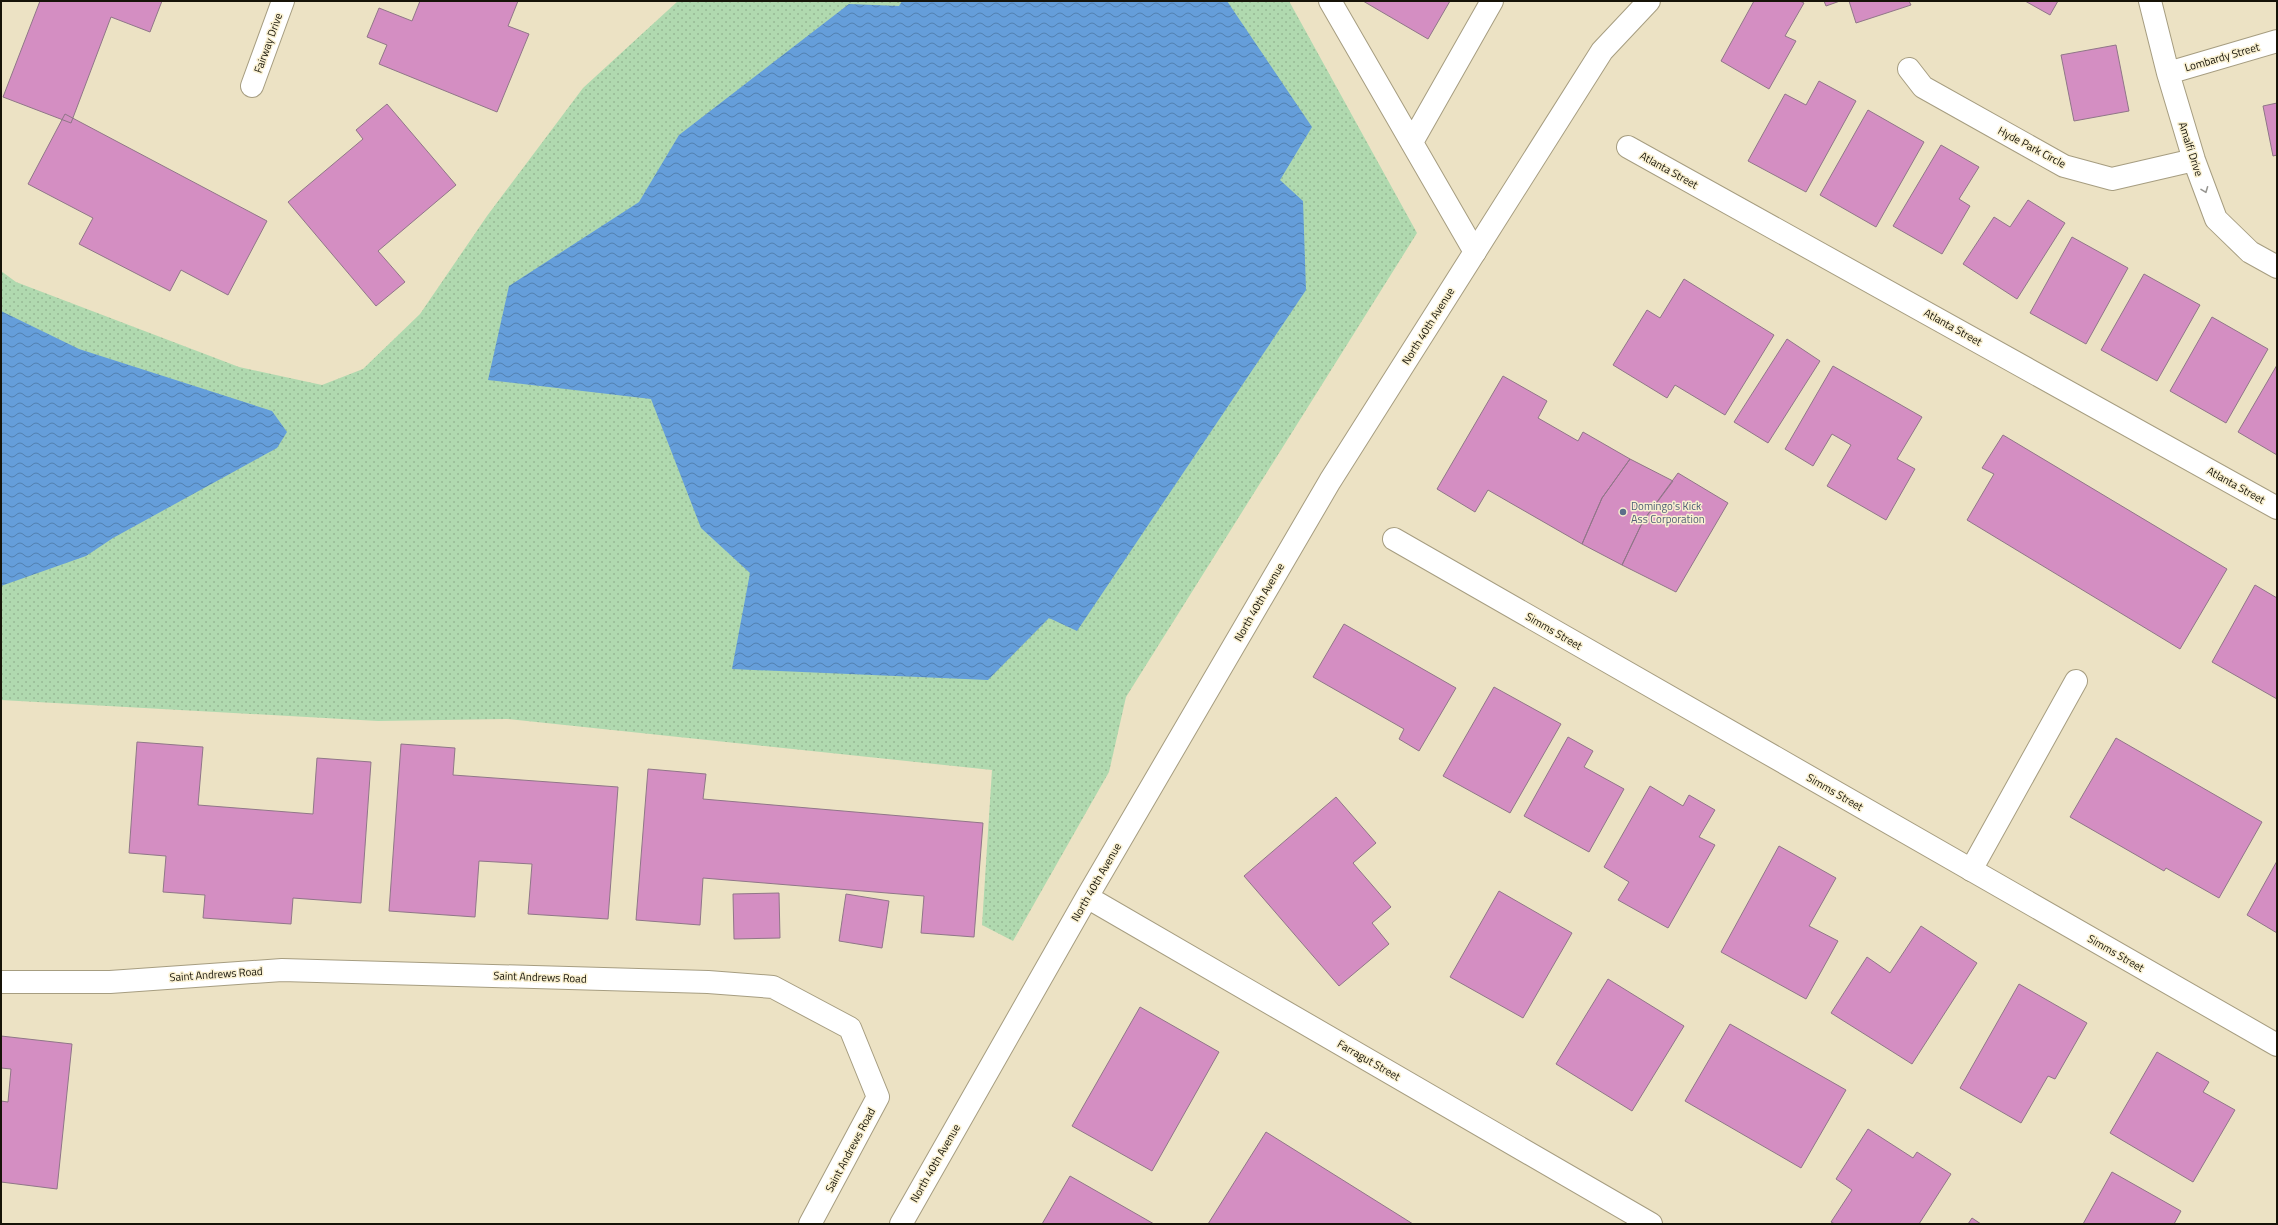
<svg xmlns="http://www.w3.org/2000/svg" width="2278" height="1225" font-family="'Titillium Web',sans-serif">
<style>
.grass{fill:url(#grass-dots)}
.water{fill:url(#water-waves)}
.building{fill:#d48ec2;stroke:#907688}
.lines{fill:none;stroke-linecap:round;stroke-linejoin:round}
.service-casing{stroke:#a69d80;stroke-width:24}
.minor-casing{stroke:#a69d80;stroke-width:24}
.service{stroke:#fff;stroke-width:22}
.minor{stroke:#fff;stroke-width:22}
.oneway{stroke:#969590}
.service-dot{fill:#5c6f8a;stroke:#f9f0d1;stroke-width:1.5}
.labels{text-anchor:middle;stroke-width:3;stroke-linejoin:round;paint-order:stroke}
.street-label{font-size:11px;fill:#161308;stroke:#f9f0d1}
.service-label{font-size:11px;fill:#4e5e75;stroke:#f9f0d1;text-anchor:start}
</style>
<defs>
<pattern id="grass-dots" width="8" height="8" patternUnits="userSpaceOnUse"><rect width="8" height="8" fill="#b0d9af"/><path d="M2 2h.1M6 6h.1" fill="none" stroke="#97b995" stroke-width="1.8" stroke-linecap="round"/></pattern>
<pattern id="water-waves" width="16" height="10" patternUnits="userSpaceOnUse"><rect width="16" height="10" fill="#659eda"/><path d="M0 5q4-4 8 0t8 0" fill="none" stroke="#5280af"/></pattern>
</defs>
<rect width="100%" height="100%" fill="#ece2c4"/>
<!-- grass -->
<path class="grass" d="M678 1H1289L1417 233 1126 697 1109 772 1013 941 982 925 992 770 507 719 378 721 1 700V271L16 282 239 367 322 385 363 369 420 314 487 216 583 88Z"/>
<!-- water -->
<path class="water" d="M902 1H1227L1312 127 1280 180 1303 201 1306 290 1077 631 1049 618 988 680 732 669 750 573 701 528 651 399 488 380 509 286 639 202 679 135 849 4 899 6Z
M1 311 79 349 272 411 287 432 277 448 113 538 86 556 1 586Z"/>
<!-- building -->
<path class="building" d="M40 1H162L150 32 111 17 71 123 3 97Z
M420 1H518L508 26 529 34 497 112 379 64 387 45 367 37 379 8 412 21Z
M1363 1H1450L1428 39Z
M1754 1H1800L1804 3 1785 36 1796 41 1769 89 1721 61Z
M1824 1H1840L1826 6Z
M1849 1H1909L1911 5 1856 23Z
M2025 1H2058L2050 15Z
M2116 45 2129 111 2074 121 2061 55Z
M1819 81 1856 101 1806 192 1748 161 1785 94 1806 105Z
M2277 103V155L2273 156 2263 106Z
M387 104 456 185 378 251 405 282 376 306 288 202 363 139 356 130Z
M1868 110 1924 142 1876 227 1820 195Z
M65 114 267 221 228 295 181 270 170 291 79 244 93 218 28 184Z
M1941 145 1979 167 1959 199 1970 206 1942 254 1893 226Z
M2028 200 2065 223 2017 299 1963 264 1994 217 2010 227Z
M2072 237 2128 268 2086 344 2030 313Z
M2144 274 2200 305 2157 381 2101 350Z
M1684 279 1774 335 1725 415 1675 385 1667 398 1613 365 1647 310 1660 318Z
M2212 317 2268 349 2226 423 2170 391Z
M1787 339 1820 361 1768 443 1734 422Z
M2277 365V455L2238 432Z
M1833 366 1922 417 1897 459 1915 469 1886 520 1827 486 1851 445 1832 434 1813 466 1785 449Z
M1503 376 1547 401 1538 418 1578 441 1583 432 1630 459 1602 498 1582 544 1488 490 1475 512 1437 489Z
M2003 435 2227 569 2180 649 1967 520 1994 474 1982 468Z
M1630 459 1673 481 1643 521 1622 565 1582 544 1602 498Z
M1678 473 1728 503 1676 592 1622 565 1643 521Z
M2255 585 2277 598V699L2212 662Z
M1344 624 1456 688 1419 751 1399 739 1404 729 1313 677Z
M1494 687 1561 724 1510 813 1443 776Z
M1568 737 1593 751 1584 767 1624 789 1589 852 1524 816Z
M2116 738 2262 822 2219 898 2166 868 2164 871 2070 817Z
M137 742 203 747 198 805 313 814 317 758 371 762 361 903 293 898 291 924 203 918 205 895 163 892 166 856 129 853Z
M401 744 455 748 453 775 618 787 608 919 528 914 532 864 479 861 475 917 389 911Z
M648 769 706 774 703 799 983 823 974 937 921 933 924 896 703 878 700 925 636 920Z
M1650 786 1683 806 1689 795 1715 810 1699 837 1715 845 1668 928 1618 900 1629 882 1604 867Z
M1336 797 1376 843 1353 863 1391 907 1372 923 1389 944 1339 986 1244 876Z
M1779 846 1836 878 1809 926 1838 941 1806 999 1721 952Z
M2277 861V933L2247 915Z
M1499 891 1572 933 1523 1018 1450 977Z
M779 893 780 938 734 939 733 894Z
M846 894 889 901 882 948 839 941Z
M1921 926 1977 963 1912 1064 1831 1013 1867 957 1890 973Z
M1608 979 1684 1026 1632 1111 1556 1064Z
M2019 984 2087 1023 2055 1079 2048 1076 2021 1123 1960 1088Z
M1140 1007 1219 1052 1152 1171 1072 1126Z
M1730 1024 1846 1090 1801 1168 1685 1101Z
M1 1036 72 1044 57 1189 1 1182V1101L8 1102 11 1069 1 1068Z
M2157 1052 2209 1082 2203 1092 2235 1110 2193 1182 2110 1133Z
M1868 1129 1913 1158 1917 1152 1951 1174 1919 1224H1835L1831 1222 1852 1190 1836 1179Z
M1266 1132 1413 1224H1208Z
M2112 1172 2181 1211 2174 1224H2083Z
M1070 1176 1154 1224H1042Z
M1972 1218 1981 1224H1968Z"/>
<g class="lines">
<defs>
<path id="service" d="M1330 1 1475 252
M1412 142 1492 1
M1971 870 2076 681"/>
<path id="minor" d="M2150 1 2168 73 2194 160 2216 219 2250 252 2277 267
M1909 69 1923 87 2064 166 2112 179 2194 160
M2168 73 2277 41
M252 86 283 1
M1628 147 2277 508
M1394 539 2277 1045
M1087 897 1651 1224
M1 982H110L282 970 708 982 773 987 850 1028 878 1097 810 1224
M901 1224 1087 897 1330 481 1602 51 1649 1"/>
</defs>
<!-- service casing -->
<use href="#service" class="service-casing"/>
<!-- minor casing -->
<use href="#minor" class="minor-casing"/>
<!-- service -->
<use href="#service" class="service"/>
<!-- minor -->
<use href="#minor" class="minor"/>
</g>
<!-- one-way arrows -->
<defs><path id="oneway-chevron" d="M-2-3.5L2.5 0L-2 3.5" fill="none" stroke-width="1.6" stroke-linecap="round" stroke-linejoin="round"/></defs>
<use class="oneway" href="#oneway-chevron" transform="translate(2205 190) rotate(69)"/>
<!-- markers -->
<circle class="service-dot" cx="1623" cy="512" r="4"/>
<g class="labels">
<!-- street labels -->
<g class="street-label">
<text transform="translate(268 43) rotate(-70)" y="4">Fairway Drive</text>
<text transform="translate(2222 57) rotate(-16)" y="4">Lombardy Street</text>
<text transform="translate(2032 147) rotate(28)" y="4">Hyde Park Circle</text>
<text transform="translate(2191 149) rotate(72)" y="4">Amalfi Drive</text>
<text transform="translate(1669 170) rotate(29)" y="4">Atlanta Street</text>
<text transform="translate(1428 326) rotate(-58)" y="4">North 40th Avenue</text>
<text transform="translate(1953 327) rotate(29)" y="4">Atlanta Street</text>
<text transform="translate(2236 485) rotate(29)" y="4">Atlanta Street</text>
<text transform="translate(1259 602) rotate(-60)" y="4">North 40th Avenue</text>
<text transform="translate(1554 631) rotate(30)" y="4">Simms Street</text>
<text transform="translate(1835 792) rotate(30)" y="4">Simms Street</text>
<text transform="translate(1096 882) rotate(-60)" y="4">North 40th Avenue</text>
<text transform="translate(2116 953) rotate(30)" y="4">Simms Street</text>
<text transform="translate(216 974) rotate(-4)" y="4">Saint Andrews Road</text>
<text transform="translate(540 977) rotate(2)" y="4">Saint Andrews Road</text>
<text transform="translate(1369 1060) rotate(30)" y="4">Farragut Street</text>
<text transform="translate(850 1150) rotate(-62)" y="4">Saint Andrews Road</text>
<text transform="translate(935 1163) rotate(-60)" y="4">North 40th Avenue</text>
</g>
<!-- service labels -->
<g class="service-label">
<text x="1631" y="510">Domingo's Kick<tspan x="1631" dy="13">Ass Corporation</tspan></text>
</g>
</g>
<!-- border -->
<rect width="2278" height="1225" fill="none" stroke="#161308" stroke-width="4"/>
</svg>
